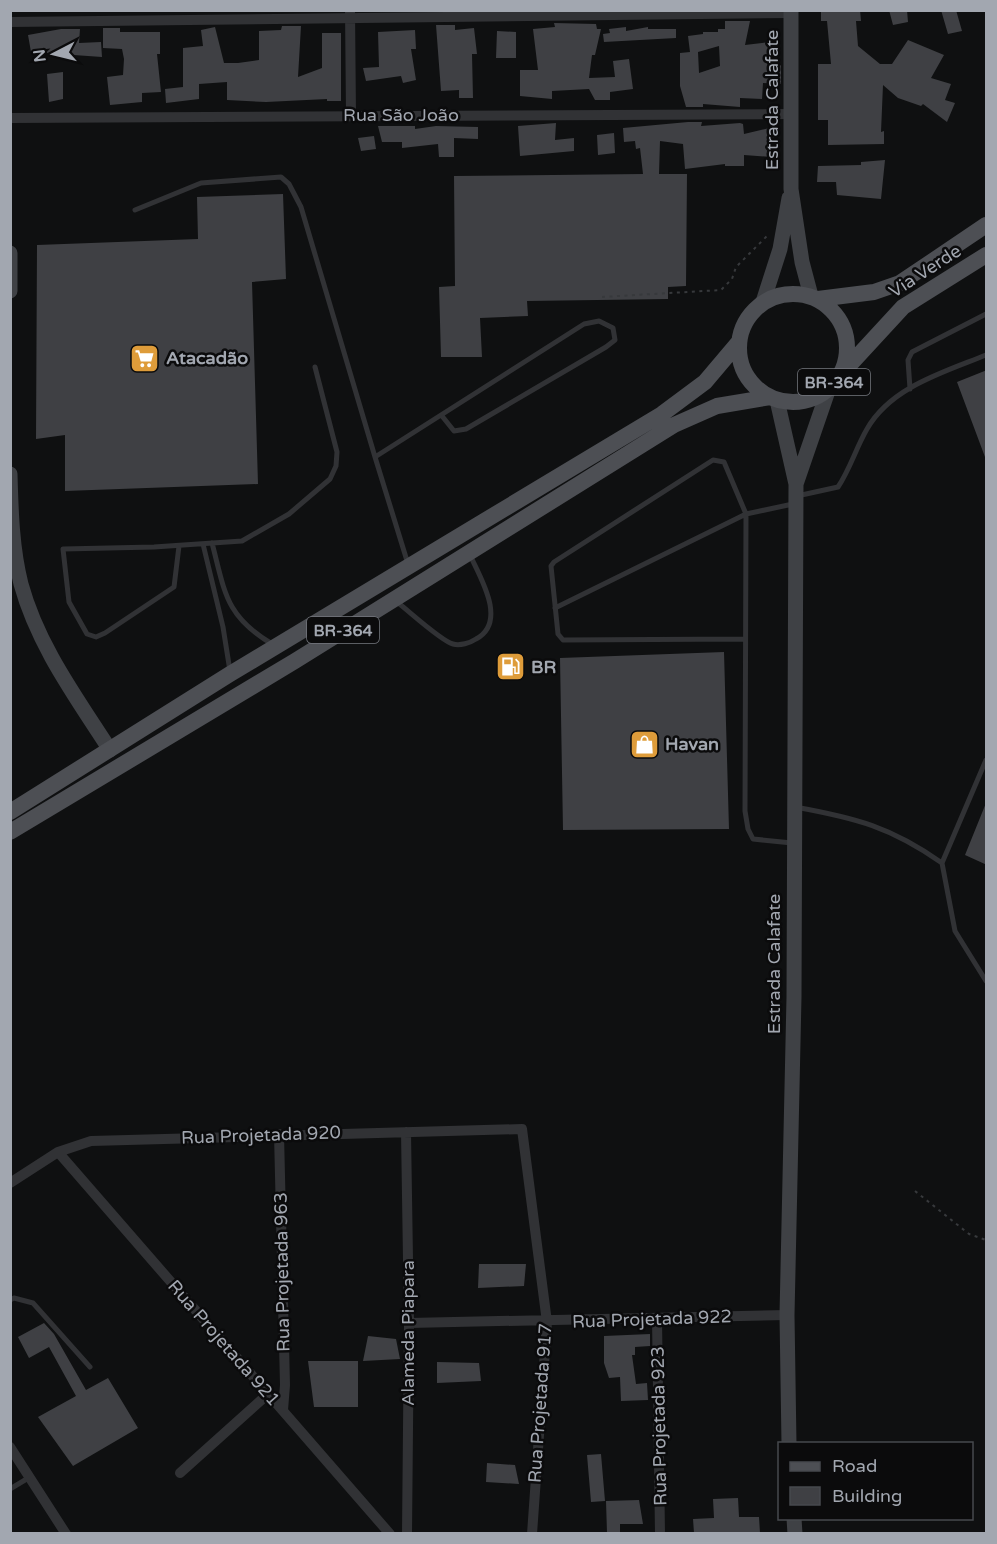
<svg xmlns="http://www.w3.org/2000/svg" width="997" height="1544" font-family="'Varela Round',sans-serif">
<style>
.building{fill:#3f4044;fill-rule:evenodd}
.lines{fill:none;stroke-linecap:round;stroke-linejoin:round}
.path{stroke:#37393c;stroke-width:2;stroke-dasharray:3 4.5;stroke-linecap:butt}
.lane{stroke:#313235;stroke-width:5}
.street{stroke:#313235;stroke-width:10}
.secondary{stroke:#3f4145;stroke-width:15}
.primary{stroke:#4d4f54;stroke-width:16}
.labels{text-anchor:middle;stroke-width:5;stroke-linejoin:round;paint-order:stroke}
.shield{fill:#0b0b0c;stroke:#75787f;stroke-width:1.5}
.shield-label{font-size:16px;font-weight:bold;fill:#a2a7b0}
.street-label{font-size:18px;fill:#a2a7b0;stroke:#0b0b0c}
.poi-label{font-size:18px;font-weight:bold;fill:#a2a7b0;stroke:#0b0b0c;text-anchor:start}
</style>
<rect width="100%" height="100%" fill="#0f1011"/>
<!-- building -->
<path class="building" d="M821 10H860L861 21H856L858 46 880 64H892L908 40 944 55 931 78 951 84 945 100 955 103 947 122 923 104 921 106 898 98 883 85 881 132 884 131V144L828 145V120H818V64H831L827 21H821Z
M889 10H907L908 22 893 25Z
M941 10H956L962 31 948 34Z
M725 21H750L745 45 769 42 772 66 781 65V84L763 83 762 99 740 98V107L703 104V107H686L680 86V53L690 52 688 36 703 34V32H718V29H725ZM719 46 720 66 699 73 698 52Z
M554 23 596 24 597 29H601L595 55H592L589 78 615 77 613 61 629 59 633 89 610 92V100H595L589 89 552 91V99L520 96V70H538L533 29 555 27Z
M436 25H455V30L474 28 477 54H472L473 98H459V90L441 91Z
M282 26H301L298 77 322 68V33H341V101H327V99L266 102 227 100V82L199 84V99L166 103 165 89 183 87V48L203 46 201 30 215 27 224 63H238L259 60V31L281 30Z
M626 27V31L648 27V29H676V38L604 42 603 34 610 33 609 29Z
M103 28H120V32H160V54H157L161 92 142 93V102L110 105 107 77 123 75 124 59 122 49 103 48Z
M61 29H80L79 43 101 42 102 57 31 52 28 35Z
M415 30 416 49H411L416 80 403 83 401 76 366 81 363 68 379 67 378 32Z
M497 31 516 32V58H496Z
M63 72V99L49 102 47 74Z
M688 122H702L701 126 740 123 743 124 744 134 774 127 772 157 744 155V166H725V164L685 169 683 144 660 141 659 174H687L686 286 668 287V299L527 301 528 316 480 318 482 357H441L439 287 455 286 454 176 643 174 640 148 636 149 635 141 624 142 623 128Z
M556 123 555 140 574 138V151L520 156 518 126Z
M378 126H415V129L436 126 478 127V139L454 138V157H439L438 144 402 148V142H382Z
M614 133 615 153 598 155 597 135Z
M374 136 376 149 361 151 358 138Z
M885 160 881 199 837 195 836 182H817L818 166 861 165V162Z
M283 194 286 279 252 282 258 484 65 491V435L36 439 37 245 198 239 197 197Z
M987 370V457H985L957 382Z
M724 652 729 829 563 830 560 658Z
M986 803H987V865L965 855Z
M479 1264H526L524 1286 478 1288Z
M44 1323 54 1334 86 1390 108 1378 138 1428 73 1466 38 1417 76 1396 49 1347 29 1358 18 1337Z
M650 1334V1346L635 1347V1355H632L636 1384 647 1383 648 1400 621 1401 620 1377 609 1378 604 1363V1336Z
M368 1336 396 1339 400 1359 363 1361Z
M308 1361H358V1407H314Z
M437 1362 479 1363 481 1381 437 1383Z
M601 1454 605 1501 591 1502 587 1455Z
M487 1463 515 1465 519 1484 486 1482Z
M738 1498 739 1517H759L760 1533H694L693 1519 714 1518 713 1499Z
M639 1500 643 1524H620V1533H607L606 1501Z"/>
<g class="lines">
<!-- path -->
<path class="path" d="M602 297 721 290 732 279 736 267 768 235
M915 1191 969 1234 986 1240"/>
<!-- lane -->
<path class="lane" d="M135 210 201 183 281 177 289 184 301 207 375 457
M910 389 908 360 912 352 986 314
M797 496 838 487C850 469 856 448 867 429 891 387 944 372 986 355
M212 543C225 592 225 616 272 644
M203 544 223 627 230 671
M179 546 174 587 105 633 96 637 87 634 69 602 63 549 154 547 242 541 289 514 330 479 336 466 337 452 315 367
M408 564 375 457 584 324 599 321 613 328 615 340 606 347 466 429 454 431 442 416
M397 602C409 611 441 641 453 644 460 646 470 643 476 639 508 622 480 577 470 555
M555 608 746 514 724 462 713 460 554 562 551 566 558 634 563 640 744 639
M795 807C856 818 891 827 942 863L955 931 986 981
M792 843 753 839 748 829 745 811 746 514 793 504
M942 863 986 760
M10 1300 14 1298 33 1303 90 1367
M10 1489 30 1477"/>
<!-- street -->
<path class="street" d="M350 10 351 115
M10 22 791 13
M10 118 791 114
M406 1132 409 1323 407 1534
M279 1134 285 1385 283 1410
M58 1152 390 1534
M10 1183 58 1152 91 1141 522 1129 547 1322 532 1534
M657 1318 660 1534
M409 1323 787 1315
M10 1447 66 1534
M180 1473 268 1394"/>
<!-- secondary -->
<path class="secondary" d="M791 10V189L802 262 811 296
M10 253V291
M763 302 780 249 789 198
M777 400 796 484 794 997 787 1315 789 1444
M10 474C11 511 12 549 21 584 38 646 76 697 110 750
M796 484 829 388
M794 1518 795 1534"/>
<!-- primary -->
<path class="primary" d="M739 348a54 54 0 1 1 108 0a54 54 0 1 1-108 0Z
M818 299 874 292 900 283 986 225
M844 371 903 307 986 255
M10 812 230 674 662 414 705 382 738 343
M10 832 295 661 674 425 717 406 770 397"/>
</g>
<!-- icons -->
<defs>
<symbol id="supermarket-square" viewBox="-11 -11 22 22"><rect x="-9" y="-9" width="18" height="18" rx="4" fill="#de9c3a" stroke="#0b0b0c"/><path d="M-6-5.5h2.5l.6 2H6L4.5 2H-2.5L-4.4-4H-6ZM-1.5 3.2a1.3 1.3 0 1 0 .1 0ZM3 3.2a1.3 1.3 0 1 0 .1 0Z" fill="#fff"/></symbol>
<symbol id="fuel-square" viewBox="-11 -11 22 22"><rect x="-9" y="-9" width="18" height="18" rx="4" fill="#de9c3a" stroke="#0b0b0c"/><path d="M-5.5-6h7V0h2V4h1.3V-2.5L3-4.5l.8-.8L6-3V5H2.5V1h-1V6h-7ZM-4.2-4.7v3.2H.2V-4.7Z" fill="#fff"/></symbol>
<symbol id="shop-square" viewBox="-11 -11 22 22"><rect x="-9" y="-9" width="18" height="18" rx="4" fill="#de9c3a" stroke="#0b0b0c"/><path d="M-5-2.5h2.3a2.7 3.5 0 0 1 5.4 0H5L5.5 6h-11ZM-1.5-2.5h3a1.5 2.3 0 0 0-3 0Z" fill="#fff"/></symbol>
</defs>
<g fill-rule="evenodd">
<use href="#supermarket-square" x="128" y="342" width="33" height="33"/>
<use href="#fuel-square" x="494" y="650" width="33" height="33"/>
<use href="#shop-square" x="628" y="728" width="33" height="33"/>
</g>
<g class="labels">
<!-- shield labels -->
<g class="shield">
<rect x="798" y="369" width="72" height="26" rx="4.5"/>
<rect x="307" y="617" width="72" height="26" rx="4.5"/>
</g>
<g class="shield-label">
<text x="834" y="388">BR-364</text>
<text x="343" y="636">BR-364</text>
</g>
<!-- street labels -->
<g class="street-label">
<text transform="translate(772 100) rotate(-90)" y="6">Estrada Calafate</text>
<text x="401" y="121">Rua São João</text>
<text transform="translate(925 271) rotate(-33)" y="6">Via Verde</text>
<text transform="translate(774 964) rotate(-90)" y="6">Estrada Calafate</text>
<text transform="translate(261 1135) rotate(-2)" y="6">Rua Projetada 920</text>
<text transform="translate(282 1272) rotate(-91)" y="6">Rua Projetada 963</text>
<text transform="translate(652 1319) rotate(-2)" y="6">Rua Projetada 922</text>
<text transform="translate(408 1333) rotate(-90)" y="6">Alameda Piapara</text>
<text transform="translate(224 1343) rotate(49)" y="6">Rua Projetada 921</text>
<text transform="translate(540 1403) rotate(-86)" y="6">Rua Projetada 917</text>
<text transform="translate(659 1426) rotate(-91)" y="6">Rua Projetada 923</text>
</g>
<!-- poi labels -->
<g class="poi-label">
<text x="166" y="364">Atacadão</text>
<text x="531" y="673">BR</text>
<text x="665" y="750">Havan</text>
</g>
</g>
<!-- border -->
<rect width="997" height="1544" fill="none" stroke="#a2a7b0" stroke-width="24"/>
<!-- legend -->
<rect x="778" y="1442" width="195" height="78" fill="#0b0b0c" stroke="#47494e" stroke-width="1.5"/>
<rect x="790" y="1462" width="30" height="9" fill="#4d4f54" stroke="#47494e" stroke-width="1.5"/>
<text x="832" y="1472" font-size="18" fill="#a2a7b0">Road</text>
<rect x="790" y="1487" width="30" height="18" fill="#3f4044" stroke="#47494e" stroke-width="1.5"/>
<text x="832" y="1502" font-size="18" fill="#a2a7b0">Building</text>
<!-- north arrow -->
<g transform="translate(54 54) rotate(263)" stroke="#0b0b0c" stroke-width="4.5" paint-order="stroke">
<path d="M0-4.5L10 22L0 15L-10 22Z" fill="#a2a7b0"/>
<text y="-9" font-size="16" font-weight="bold" text-anchor="middle" fill="#a2a7b0">N</text>
</g>
</svg>
